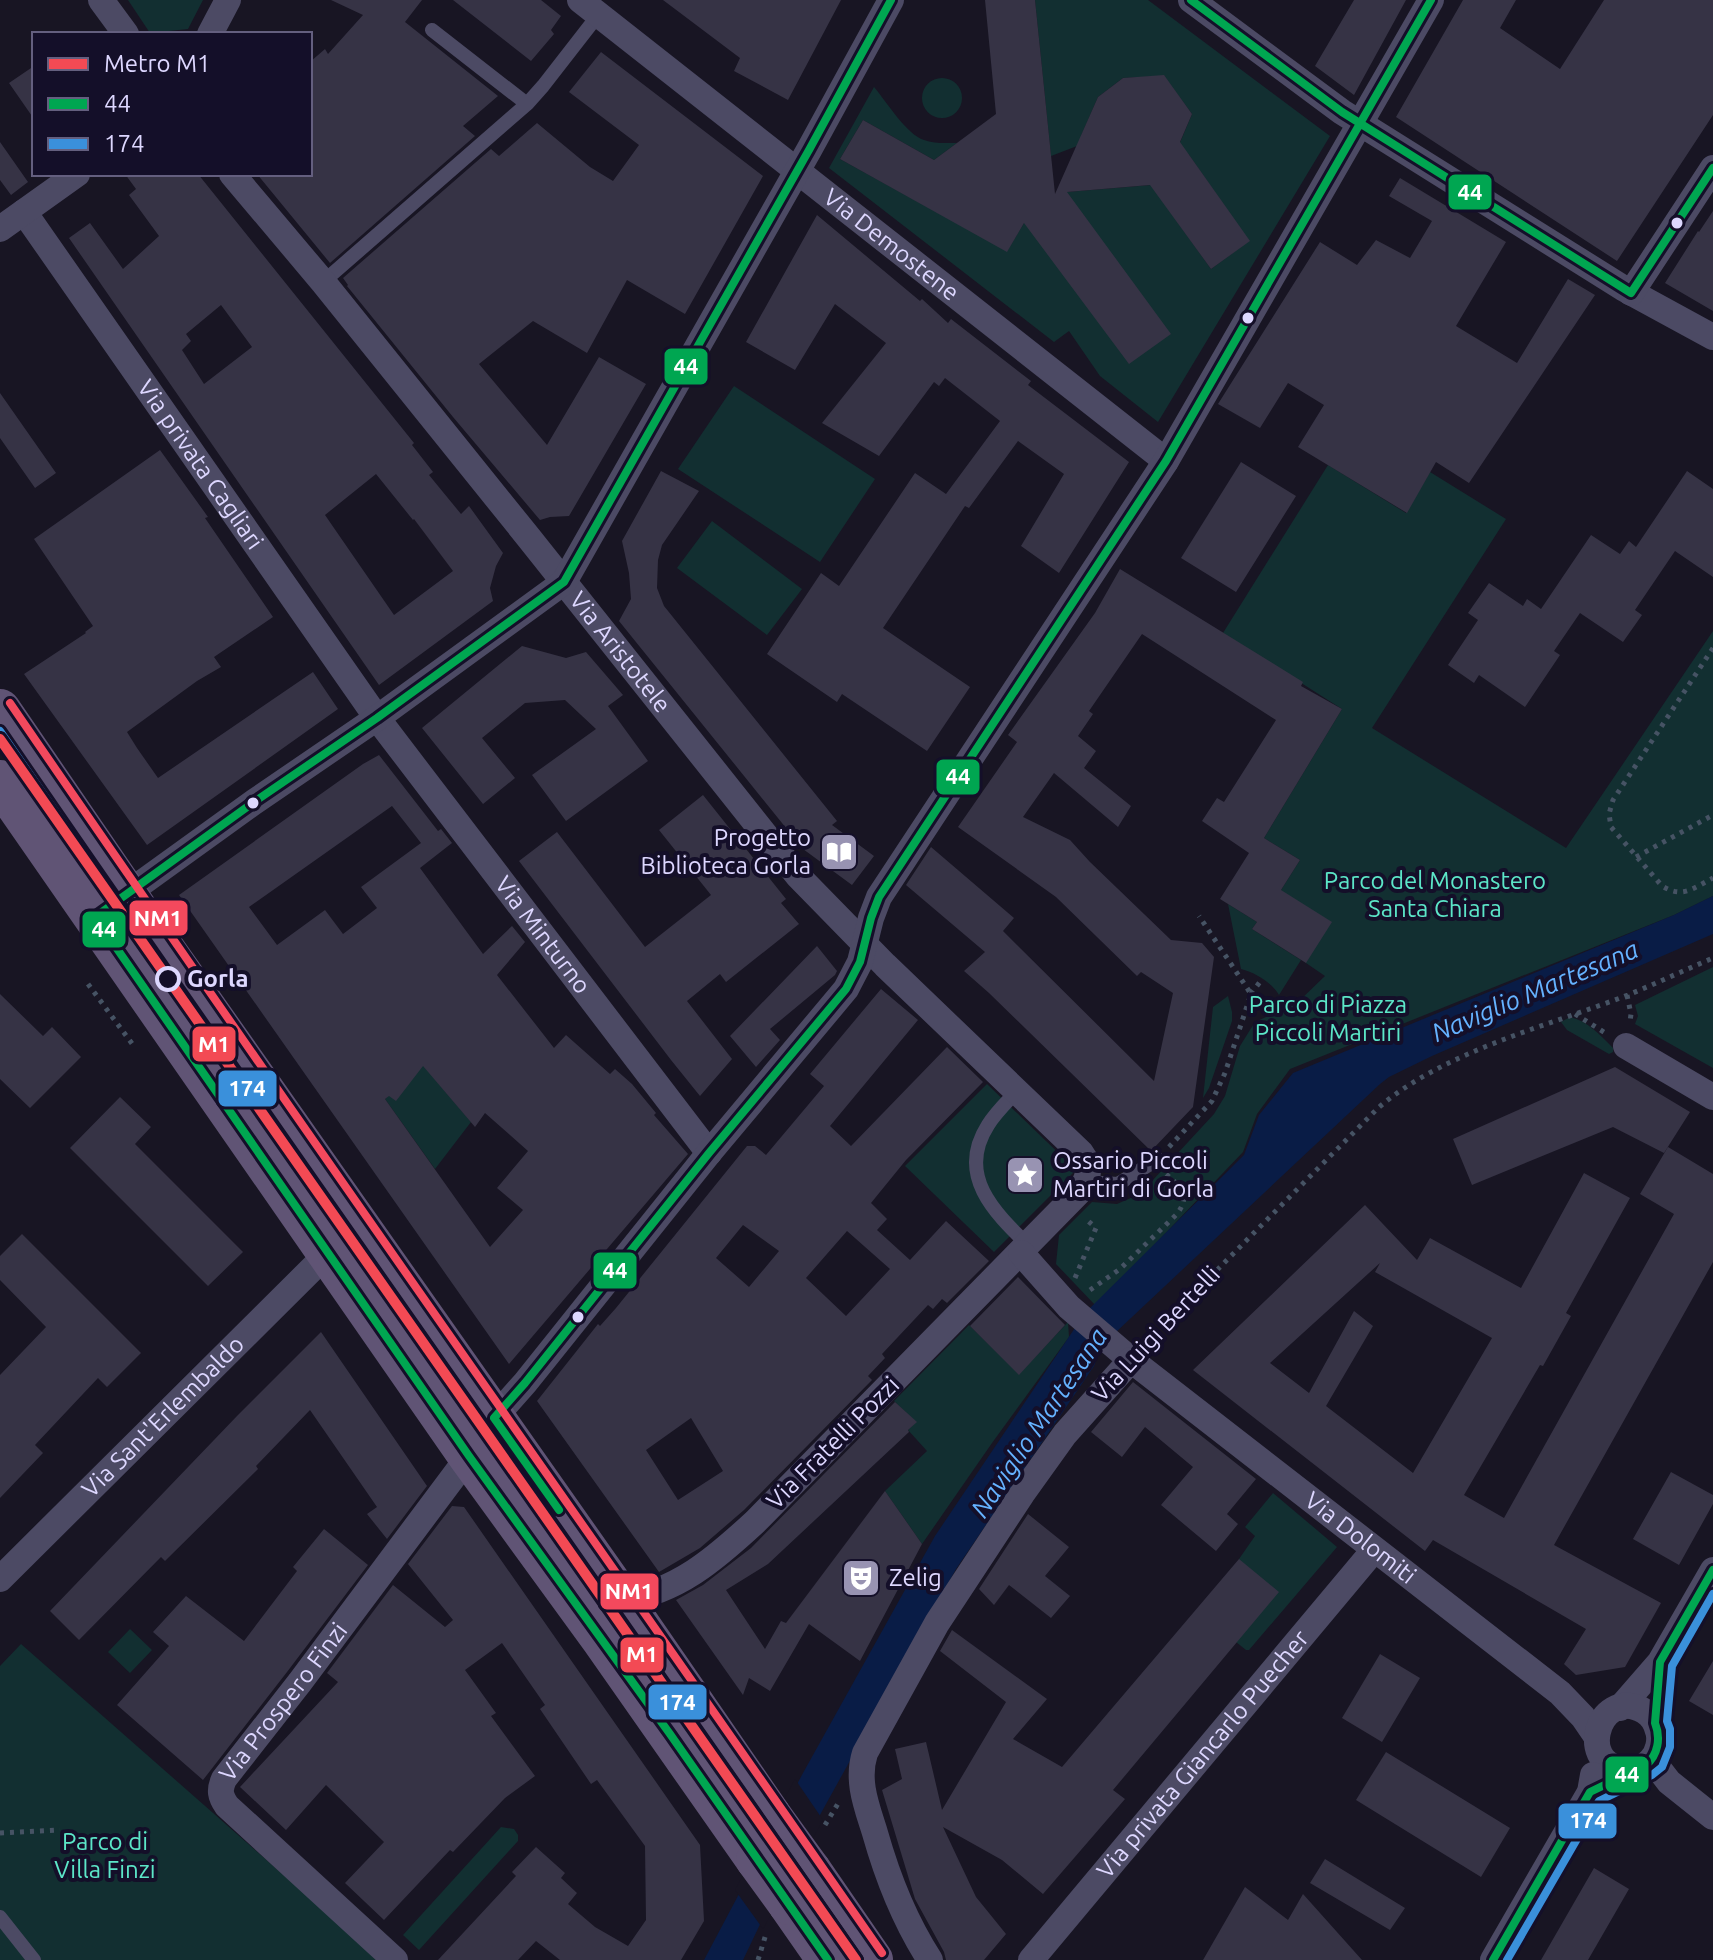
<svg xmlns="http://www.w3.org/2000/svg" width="1713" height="1960" font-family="Ubuntu,sans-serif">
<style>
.green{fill:#122f31}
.water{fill:#091c46}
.pier{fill:#181523}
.building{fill:#363345;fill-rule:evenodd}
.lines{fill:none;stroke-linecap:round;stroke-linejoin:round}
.path{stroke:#465364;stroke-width:5;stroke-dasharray:4 6;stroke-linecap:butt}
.lane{stroke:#4c4a64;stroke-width:14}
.street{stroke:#4c4a64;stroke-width:26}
.primary{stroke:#605475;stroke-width:42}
.primary-bridge{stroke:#605475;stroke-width:42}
.bus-1-casing{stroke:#140f29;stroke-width:14}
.bus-2-casing{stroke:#140f29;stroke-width:14}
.bus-3-casing{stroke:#140f29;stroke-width:14}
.bus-1{stroke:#00a651;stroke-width:8}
.bus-2{stroke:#3a90db;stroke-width:8}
.bus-3{stroke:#f3495d;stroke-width:8}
.metro-1-casing{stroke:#140f29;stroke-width:16}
.metro-1{stroke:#f34a54;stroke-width:10}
.bus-dot{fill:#ddd7ff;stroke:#140f29;stroke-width:3}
.stop-dot{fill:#140f29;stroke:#ddd7ff;stroke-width:4}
.labels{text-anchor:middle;stroke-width:8;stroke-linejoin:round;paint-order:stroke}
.street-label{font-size:24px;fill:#ddd7ff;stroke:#140f29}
.poi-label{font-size:24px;fill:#ddd7ff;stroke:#140f29;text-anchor:start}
.park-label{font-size:24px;fill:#5ce6c8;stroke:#140f29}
.stop-label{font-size:24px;font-weight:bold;fill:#ddd7ff;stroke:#140f29;text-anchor:start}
.water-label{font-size:26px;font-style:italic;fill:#65b2ff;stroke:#140f29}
.line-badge{stroke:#140f29;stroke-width:3}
.badge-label{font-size:22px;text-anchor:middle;font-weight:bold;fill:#fff}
</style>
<rect width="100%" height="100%" fill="#181523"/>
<!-- green -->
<path class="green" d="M128 0H203L188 29 150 33Z
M1035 0H1148L1330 136 1158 422 1100 376 1069 331 1054 342 829 168 874 87C886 101 907 135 924 140 934 144 946 143 957 143L934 160 863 120 840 159 1007 251 1024 223 1067 192 1151 185 1211 269 1249 241 1189 155 1176 152 1192 114 1164 76 1123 78 1098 97 1081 136 1085 143 1051 156Z
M922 98a20 20 0 1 1 40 0a20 20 0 1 1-40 0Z
M734 386 875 479 820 562 678 469Z
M1328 465 1406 513 1430 472 1506 519 1372 728 1566 848 1713 631V896L1674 915 1290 1069 1257 1114 1243 1152 1096 1306 1056 1264 1059 1235 1092 1202 1117 1204 1140 1194 1214 1114 1225 1096 1240 1046 1255 1022 1297 1003 1325 976 1306 963 1281 890 1300 860 1264 838 1342 709 1223 633Z
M712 521 802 589 767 635 677 568Z
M1228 904 1257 922 1252 929 1301 960 1279 995C1271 982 1256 973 1241 969Z
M1713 967V1068L1635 1024 1638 1016 1635 1005Z
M1228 996 1232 1012V1021L1209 1088 1203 1098 1213 1007Z
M1570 1017C1588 1021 1600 1035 1613 1048V1052L1609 1054 1567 1030 1561 1022Z
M423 1065 471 1122 435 1169 385 1099Z
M987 1084 1076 1170 994 1252 905 1166Z
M1068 1322 1069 1337 992 1443 922 1544 885 1491 927 1451 908 1430 916 1422 894 1401 969 1325 1019 1374Z
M1273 1493 1337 1547 1249 1650H1246L1236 1642 1239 1559 1255 1536 1245 1527Z
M130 1629 152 1650 130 1673 108 1652Z
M21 1644 380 1960H0V1666Z
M501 1827 514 1829 518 1835V1841L419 1950 403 1935Z"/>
<!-- water -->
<path class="water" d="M1713 896V934L1432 1056 1389 1077 1380 1084 1115 1333 1100 1350 1094 1366 956 1569 763 1918 743 1960H704L803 1773 935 1536 1085 1313 1244 1155 1259 1115 1293 1073 1674 915Z"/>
<!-- pier -->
<path class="pier" d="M795 1779 823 1820 763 1929 735 1890Z"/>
<!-- building -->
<path class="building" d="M331 0H422L405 22 498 96 463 126 475 136 330 263 257 174H310V62L325 49 328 54 363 15Z
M453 0H541L561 16 551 30 554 34 531 61Z
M663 0H841L788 100 734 71 740 58Z
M985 0H1035L1055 194 1098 97 1123 78 1164 75 1192 114 1180 142 1250 241 1211 269 1150 185 1067 192 1171 334 1129 364 1024 223 1007 252 840 159 863 120 934 160 996 114Z
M1354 0H1406L1354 95 1315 66Z
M1463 0H1516L1500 28 1560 69 1604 0H1713V115L1617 261 1396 117Z
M601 52 763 176 685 314 627 280 587 353 533 321 479 364 547 445 599 357 646 384 569 516 550 517 540 520 453 417 347 286 348 285 343 278 491 149 499 156 537 123 590 167 613 181 639 145 569 92Z
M34 66V119L9 83Z
M0 142 28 182 11 195 0 180Z
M125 174H198L414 443 412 445 433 472 429 475 461 514 469 506 503 553 496 566 490 588 493 601 379 685 69 238 90 223 123 269 159 236 129 195 136 189ZM221 305 252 347 204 384 182 350 191 341 186 334ZM376 474 413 520 414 519 453 571 394 615 325 515Z
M1400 178 1506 242 1456 326 1517 363 1568 279 1595 295 1469 483 1436 462 1407 513 1298 447 1324 405 1288 383 1260 428 1218 404 1320 242 1357 265 1376 240 1410 258 1432 221 1389 196Z
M1713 211V311L1665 283 1698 231 1699 232Z
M817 215 920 301 922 299 948 323 951 319 1031 381 1028 385 1129 462 1059 573 1021 546 1064 474 1018 441 969 508 965 506 883 628 970 687 927 751 842 694 837 702 767 654 821 573 839 586 915 473 946 494 1000 421 945 378 939 386 934 382 879 456 822 423 886 343 835 304 795 370 746 342Z
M0 393 56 473 35 488 0 438Z
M160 450 208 517 205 518 273 617 214 657 221 667 197 681 127 732 137 748 158 778 313 672 338 709 147 845 24 674 86 633 85 632 93 626 34 539Z
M1241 462 1296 496 1236 592 1181 558Z
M661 471 699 491 662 545 658 560 657 588 664 606 837 821 832 825 874 856 852 885 803 849 619 621 631 599 629 573 622 541Z
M1687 471 1713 489V577L1675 551 1635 610 1642 615 1623 642 1580 613 1554 651 1560 655 1525 707 1479 675 1474 683 1448 665 1478 620 1468 613 1489 583 1523 606 1527 599 1541 609 1591 535 1620 554 1629 541 1636 547Z
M1120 569 1303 682 1301 686 1342 709 1264 838 1300 860 1281 890 1332 922 1306 963 1252 929 1257 922 1220 899 1249 853 1202 821 1217 798 1224 802 1276 720 1142 634 1089 711 1093 714 1078 736 1096 751 1084 768 1131 806 1118 827 1054 773 1023 817 1070 840 1090 862 1171 940 1202 943 1214 957 1193 1107 1151 1151 989 993 964 971 985 952 906 885 931 847 1014 918 1003 931 1154 1081 1173 993 1141 972 1137 976 1056 897 958 827 1017 742 1008 735 1095 613Z
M522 646 566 658 586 652 623 695 608 706 648 761 566 821 532 775 596 729 565 700 525 703 482 738 515 778 483 804 422 728Z
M379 755 438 831 441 829 452 843 420 868 483 954 512 926 525 942 497 975 554 1048 566 1035 610 1074 615 1069 632 1084 656 1113 654 1115 688 1154 509 1364 179 895 363 764ZM392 806 421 843 361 887 377 908 343 934 325 910 277 945 249 907ZM423 1066 475 1127 485 1113 528 1151 497 1188 523 1210 490 1247 385 1099 389 1096 396 1101Z
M703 795 786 899 781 903 799 924 726 982 720 974 687 1001 732 1059 700 1096 671 1060 519 861 557 832 645 947 711 895 659 830Z
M817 946 837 971 835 975 770 1029 780 1040 756 1067 730 1036Z
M881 989 918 1020 830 1126 851 1146 947 1047 983 1082 906 1160 871 1203 887 1219 877 1230 910 1260 946 1221 989 1261 947 1303 942 1299 933 1309 928 1305 882 1354 885 1358 868 1376 872 1380 744 1510 700 1548 659 1572 537 1401 598 1324 600 1326 616 1308 747 1146H755L766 1155 824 1086 810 1074ZM743 1225 779 1251 749 1287 716 1258ZM847 1231 890 1269 846 1316 806 1278ZM691 1418 723 1471 678 1500 646 1450Z
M0 994 43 1036 52 1027 81 1057 30 1108 0 1079Z
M1615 1067 1690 1112 1664 1153 1613 1127 1472 1185 1453 1139Z
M120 1097 151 1127 135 1144 243 1252 208 1286 70 1148Z
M1668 1147 1713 1174V1262L1554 1545 1661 1603 1625 1667 1576 1675 1564 1664 1586 1629 1433 1540 1425 1551 1193 1370 1365 1205 1417 1260 1430 1238 1521 1288 1584 1173 1630 1198 1566 1313 1571 1316 1543 1366 1540 1365 1464 1495 1504 1518 1674 1214 1640 1194ZM1380 1263 1375 1272 1492 1338 1413 1473 1326 1406 1373 1326 1354 1311 1309 1393 1270 1363Z
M22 1234 141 1353 107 1387 98 1378 35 1445 43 1453 0 1498V1375L46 1327 0 1280V1256Z
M1018 1277 1065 1325 1019 1375 970 1326Z
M321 1332 427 1486 387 1539 367 1514 377 1507 310 1410 256 1466 258 1469 165 1561 161 1557 79 1640 50 1611 237 1416Z
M1133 1382 1256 1479 1227 1514 1238 1524 1216 1551 1161 1505 1193 1467 1145 1427 1122 1457 1091 1432Z
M895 1402 917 1422 908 1430 909 1432 768 1564 726 1590 765 1649 781 1621 786 1623 885 1491 922 1544 860 1661 809 1624 770 1691 749 1678 743 1695 676 1600 703 1585 751 1548Z
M1671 1472 1713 1495V1504L1679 1565 1633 1539Z
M452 1506 464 1507 700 1845 704 1921 681 1960H560L536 1941 518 1960H438L516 1876 512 1872 536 1847 565 1873 561 1878 577 1893 568 1904 595 1927 628 1946 646 1920 645 1846 597 1780 591 1784 540 1709 545 1705 502 1643 465 1670 496 1713 491 1716 535 1776 505 1798 453 1852 450 1850 384 1920 345 1883 384 1842 326 1785 286 1830 240 1787 338 1682 327 1673 393 1585 445 1627 453 1620 408 1564Z
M1028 1514 1069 1547 1045 1576 1070 1596 1051 1618 1009 1585 994 1605 979 1589Z
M324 1529 368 1565 287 1672 203 1780 117 1705 169 1646 153 1632 186 1596 244 1641 297 1571 293 1567Z
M1239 1559 1279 1592 1113 1790 1125 1799 1043 1894 1002 1860 943 1827 976 1897 1006 1934 984 1960H946L944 1952 915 1899 882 1790 902 1779 895 1749 926 1742 942 1810 1006 1702 940 1651 952 1630 1047 1699 1013 1739 1062 1767Z
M1380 1654 1420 1678 1382 1742 1342 1718Z
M1713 1661V1715L1689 1701Z
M1386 1752 1510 1828 1481 1877 1356 1800Z
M1325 1859 1405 1908 1390 1930 1310 1883Z
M1594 1868 1629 1889 1588 1960H1541Z
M1245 1887 1288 1920 1303 1894 1362 1960H1203Z"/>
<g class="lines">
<!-- path -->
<path class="path" d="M1713 648 1613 800 1609 814 1611 827 1662 886C1683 899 1693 888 1713 878
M1636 857 1713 815
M88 984 133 1045
M1251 994 1262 979
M1627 995 1631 1014 1630 1022
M1575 1014 1607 1034
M1169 1147 1212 1101 1225 1073 1251 994 1199 916
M1075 1278 1096 1228 1087 1220
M1090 1290 1120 1269 1177 1214C1191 1195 1181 1187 1166 1174
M1148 1342 1220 1267 1378 1108C1444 1051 1548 1026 1628 995 1657 983 1685 970 1713 958
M825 1825 839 1802
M0 1833 60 1830
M758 1960 766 1934"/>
<!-- lane -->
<path class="lane" d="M432 30 527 104
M323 282 527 104 543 86 599 14
M1017 1091C1007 1102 996 1112 988 1125 956 1175 994 1212 1028 1245
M1086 1182 1118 1184 1158 1159
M0 1917 34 1960"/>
<!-- street -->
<g class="street">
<path d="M101 0 126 34"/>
<path id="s1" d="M580 0 1166 461"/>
<path d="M1191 0 1342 112 1623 288 1713 337"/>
<path d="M210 34 228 0"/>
<path id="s2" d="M232 174 323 282 529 538 798 876 885 965 1081 1153C1092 1168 1089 1179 1078 1193L755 1522C715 1559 677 1592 622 1600"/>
<path id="s3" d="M24 212 377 718 709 1153"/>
<path d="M0 229 77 174"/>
<path d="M1631 293 1713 168"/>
<path d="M114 903 254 802 377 718 564 582 809 150 891 0"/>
<path d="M1626 1046 1713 1097"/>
<path id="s4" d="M1021 1253 1069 1307 1131 1360 1560 1693 1583 1717 1596 1736"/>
<path d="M494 1418 525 1383 709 1153 846 989 860 962 871 918 879 897 1166 461 1431 0"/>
<path id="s5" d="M0 1579 327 1254"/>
<path d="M1620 1708 1660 1662 1713 1570"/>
<path d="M1652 1760 1669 1782 1713 1817"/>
<path d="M1590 1792C1604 1785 1642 1771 1651 1760 1658 1753 1661 1740 1658 1731 1656 1723 1651 1715 1644 1711 1596 1683 1571 1777 1637 1769"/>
<path id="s6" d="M395 1960 227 1806C220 1796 219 1790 224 1779L300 1682 469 1456"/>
<path d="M930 1960C904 1920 888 1879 875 1833 867 1807 856 1781 865 1753L937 1623 1022 1494 1065 1434 1131 1360"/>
<path id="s7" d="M1031 1960 1374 1550"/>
<path d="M1493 1960 1590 1792 1593 1775"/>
</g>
<!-- primary -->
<path class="primary" d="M0 710 159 942 622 1600 770 1815
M0 781 469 1456 602 1639 757 1860
M810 1870 872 1960
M789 1904 828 1960"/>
<!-- primary-bridge -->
<path class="primary-bridge" d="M770 1815 810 1870
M757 1860 789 1904"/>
<defs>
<path id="bus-1" d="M1191 0 1342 112 1631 293 1713 168
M559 1510 494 1418 525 1383 709 1153 846 989 860 962 871 918 879 897 1166 461 1431 0
M828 1960 670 1734 469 1456 95 917 254 802 377 718 564 582 809 150 891 0
M1493 1960 1590 1792 1646 1765C1658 1755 1661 1738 1655 1723L1660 1662 1713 1570"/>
<path id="bus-2" d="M0 731C282 1143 573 1550 857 1960
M1507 1960 1599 1801 1652 1775 1662 1767 1670 1747V1729L1667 1721 1672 1666 1713 1594"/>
<path id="bus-3" d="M10 703C297 1122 592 1536 882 1953"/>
</defs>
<!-- bus-1 casing -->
<use href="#bus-1" class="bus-1-casing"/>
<!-- bus-2 casing -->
<use href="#bus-2" class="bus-2-casing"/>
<!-- bus-3 casing -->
<use href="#bus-3" class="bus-3-casing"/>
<!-- bus-1 -->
<use href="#bus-1" class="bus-1"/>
<!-- bus-2 -->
<use href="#bus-2" class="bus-2"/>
<!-- bus-3 -->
<use href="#bus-3" class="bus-3"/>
<defs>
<path id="metro-1" d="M0 739 856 1960"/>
</defs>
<!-- metro-1 casing -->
<use href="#metro-1" class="metro-1-casing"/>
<!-- metro-1 -->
<use href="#metro-1" class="metro-1"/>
</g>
<!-- icons -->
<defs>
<symbol id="library-square" viewBox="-11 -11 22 22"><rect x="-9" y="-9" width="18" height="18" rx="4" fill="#9893b2" stroke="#140f29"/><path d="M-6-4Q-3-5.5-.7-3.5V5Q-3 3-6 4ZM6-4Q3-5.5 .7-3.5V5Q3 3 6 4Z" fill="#fff"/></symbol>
<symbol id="sight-square" viewBox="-11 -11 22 22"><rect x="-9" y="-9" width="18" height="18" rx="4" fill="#9893b2" stroke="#140f29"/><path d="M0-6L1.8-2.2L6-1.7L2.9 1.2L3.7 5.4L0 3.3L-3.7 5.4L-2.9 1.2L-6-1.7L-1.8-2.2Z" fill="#fff"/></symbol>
<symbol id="theatre-square" viewBox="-11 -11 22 22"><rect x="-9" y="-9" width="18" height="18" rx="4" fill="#9893b2" stroke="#140f29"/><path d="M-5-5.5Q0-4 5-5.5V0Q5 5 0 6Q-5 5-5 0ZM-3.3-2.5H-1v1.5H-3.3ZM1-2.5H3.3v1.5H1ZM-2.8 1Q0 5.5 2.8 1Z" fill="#fff"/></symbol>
</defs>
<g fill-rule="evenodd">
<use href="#library-square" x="817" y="830" width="44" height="44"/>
<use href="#sight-square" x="1003" y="1153" width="44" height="44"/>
<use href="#theatre-square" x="839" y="1556" width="44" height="44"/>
</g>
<!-- markers -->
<g class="bus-dot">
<circle cx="1677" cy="223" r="7"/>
<circle cx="1248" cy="318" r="7"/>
<circle cx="253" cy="803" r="7"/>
<circle cx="578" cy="1317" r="7"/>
</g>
<circle class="stop-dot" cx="168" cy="979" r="11"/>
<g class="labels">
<!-- street labels -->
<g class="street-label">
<text dy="8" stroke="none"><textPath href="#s1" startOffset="396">Via Demostene</textPath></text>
<text dy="8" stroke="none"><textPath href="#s3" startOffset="308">Via privata Cagliari</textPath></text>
<text dy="8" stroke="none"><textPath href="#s2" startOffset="616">Via Aristotele</textPath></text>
<text dy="8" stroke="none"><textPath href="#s3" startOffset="890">Via Minturno</textPath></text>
<text transform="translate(1156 1334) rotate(-47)" y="8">Via Luigi Bertelli</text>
<text dy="8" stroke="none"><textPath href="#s5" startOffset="230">Via Sant'Erlembaldo</textPath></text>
<text transform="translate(833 1443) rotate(-45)" y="8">Via Fratelli Pozzi</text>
<text dy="8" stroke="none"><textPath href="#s4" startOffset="444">Via Dolomiti</textPath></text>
<text dy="8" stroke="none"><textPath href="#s6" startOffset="354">Via Prospero Finzi</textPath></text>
<text dy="8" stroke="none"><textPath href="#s7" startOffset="268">Via privata Giancarlo Puecher</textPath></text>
</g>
<!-- poi labels -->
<g class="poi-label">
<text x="811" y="846" text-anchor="end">Progetto<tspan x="811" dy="28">Biblioteca Gorla</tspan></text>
<text x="1053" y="1169">Ossario Piccoli<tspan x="1053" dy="28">Martiri di Gorla</tspan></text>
<text x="889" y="1586">Zelig</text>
</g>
<!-- park labels -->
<g class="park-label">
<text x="1435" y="889">Parco del Monastero<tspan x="1435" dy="28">Santa Chiara</tspan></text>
<text x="1328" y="1013">Parco di Piazza<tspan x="1328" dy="28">Piccoli Martiri</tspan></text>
<text x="105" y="1850">Parco di<tspan x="105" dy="28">Villa Finzi</tspan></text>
</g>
<!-- stop labels -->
<g class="stop-label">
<text x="187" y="987">Gorla</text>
</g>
<!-- water labels -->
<g class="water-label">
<text transform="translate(1535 991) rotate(-23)" y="9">Naviglio Martesana</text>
<text transform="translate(1039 1423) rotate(-56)" y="9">Naviglio Martesana</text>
</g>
</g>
<g class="line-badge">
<rect x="1447" y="173" width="46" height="38" rx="8" fill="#00a651"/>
<rect x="663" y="347" width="46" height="39" rx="8" fill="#00a651"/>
<rect x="935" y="758" width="46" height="38" rx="8" fill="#00a651"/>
<rect x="128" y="899" width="61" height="38" rx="8" fill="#f3495d"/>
<rect x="81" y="910" width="46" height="39" rx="8" fill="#00a651"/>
<rect x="191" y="1025" width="46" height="38" rx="8" fill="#f34a54"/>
<rect x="217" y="1069" width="61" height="39" rx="8" fill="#3a90db"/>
<rect x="592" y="1251" width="46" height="39" rx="8" fill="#00a651"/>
<rect x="599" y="1572" width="61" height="39" rx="8" fill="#f3495d"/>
<rect x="619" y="1636" width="46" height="38" rx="8" fill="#f34a54"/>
<rect x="647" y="1683" width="61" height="38" rx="8" fill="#3a90db"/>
<rect x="1604" y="1755" width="46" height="39" rx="8" fill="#00a651"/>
<rect x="1557" y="1802" width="61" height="38" rx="8" fill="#3a90db"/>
</g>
<g class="badge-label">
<text x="1470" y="200">44</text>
<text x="686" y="374">44</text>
<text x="958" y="784">44</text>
<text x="158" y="926">NM1</text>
<text x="104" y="937">44</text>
<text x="214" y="1052">M1</text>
<text x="247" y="1096">174</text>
<text x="615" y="1278">44</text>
<text x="629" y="1599">NM1</text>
<text x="642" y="1662">M1</text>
<text x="677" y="1710">174</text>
<text x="1627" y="1782">44</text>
<text x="1588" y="1828">174</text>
</g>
<!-- legend -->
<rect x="32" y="32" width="280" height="144" fill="#140f29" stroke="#645f7f" stroke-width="2"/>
<rect x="48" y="58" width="40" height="12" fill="#f34a54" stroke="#645f7f" stroke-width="2"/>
<text x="104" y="72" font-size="24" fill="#ddd7ff">Metro M1</text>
<rect x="48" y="98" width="40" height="12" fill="#00a651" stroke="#645f7f" stroke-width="2"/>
<text x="104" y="112" font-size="24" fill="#ddd7ff">44</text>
<rect x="48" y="138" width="40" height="12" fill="#3a90db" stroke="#645f7f" stroke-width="2"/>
<text x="104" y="152" font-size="24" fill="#ddd7ff">174</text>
</svg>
